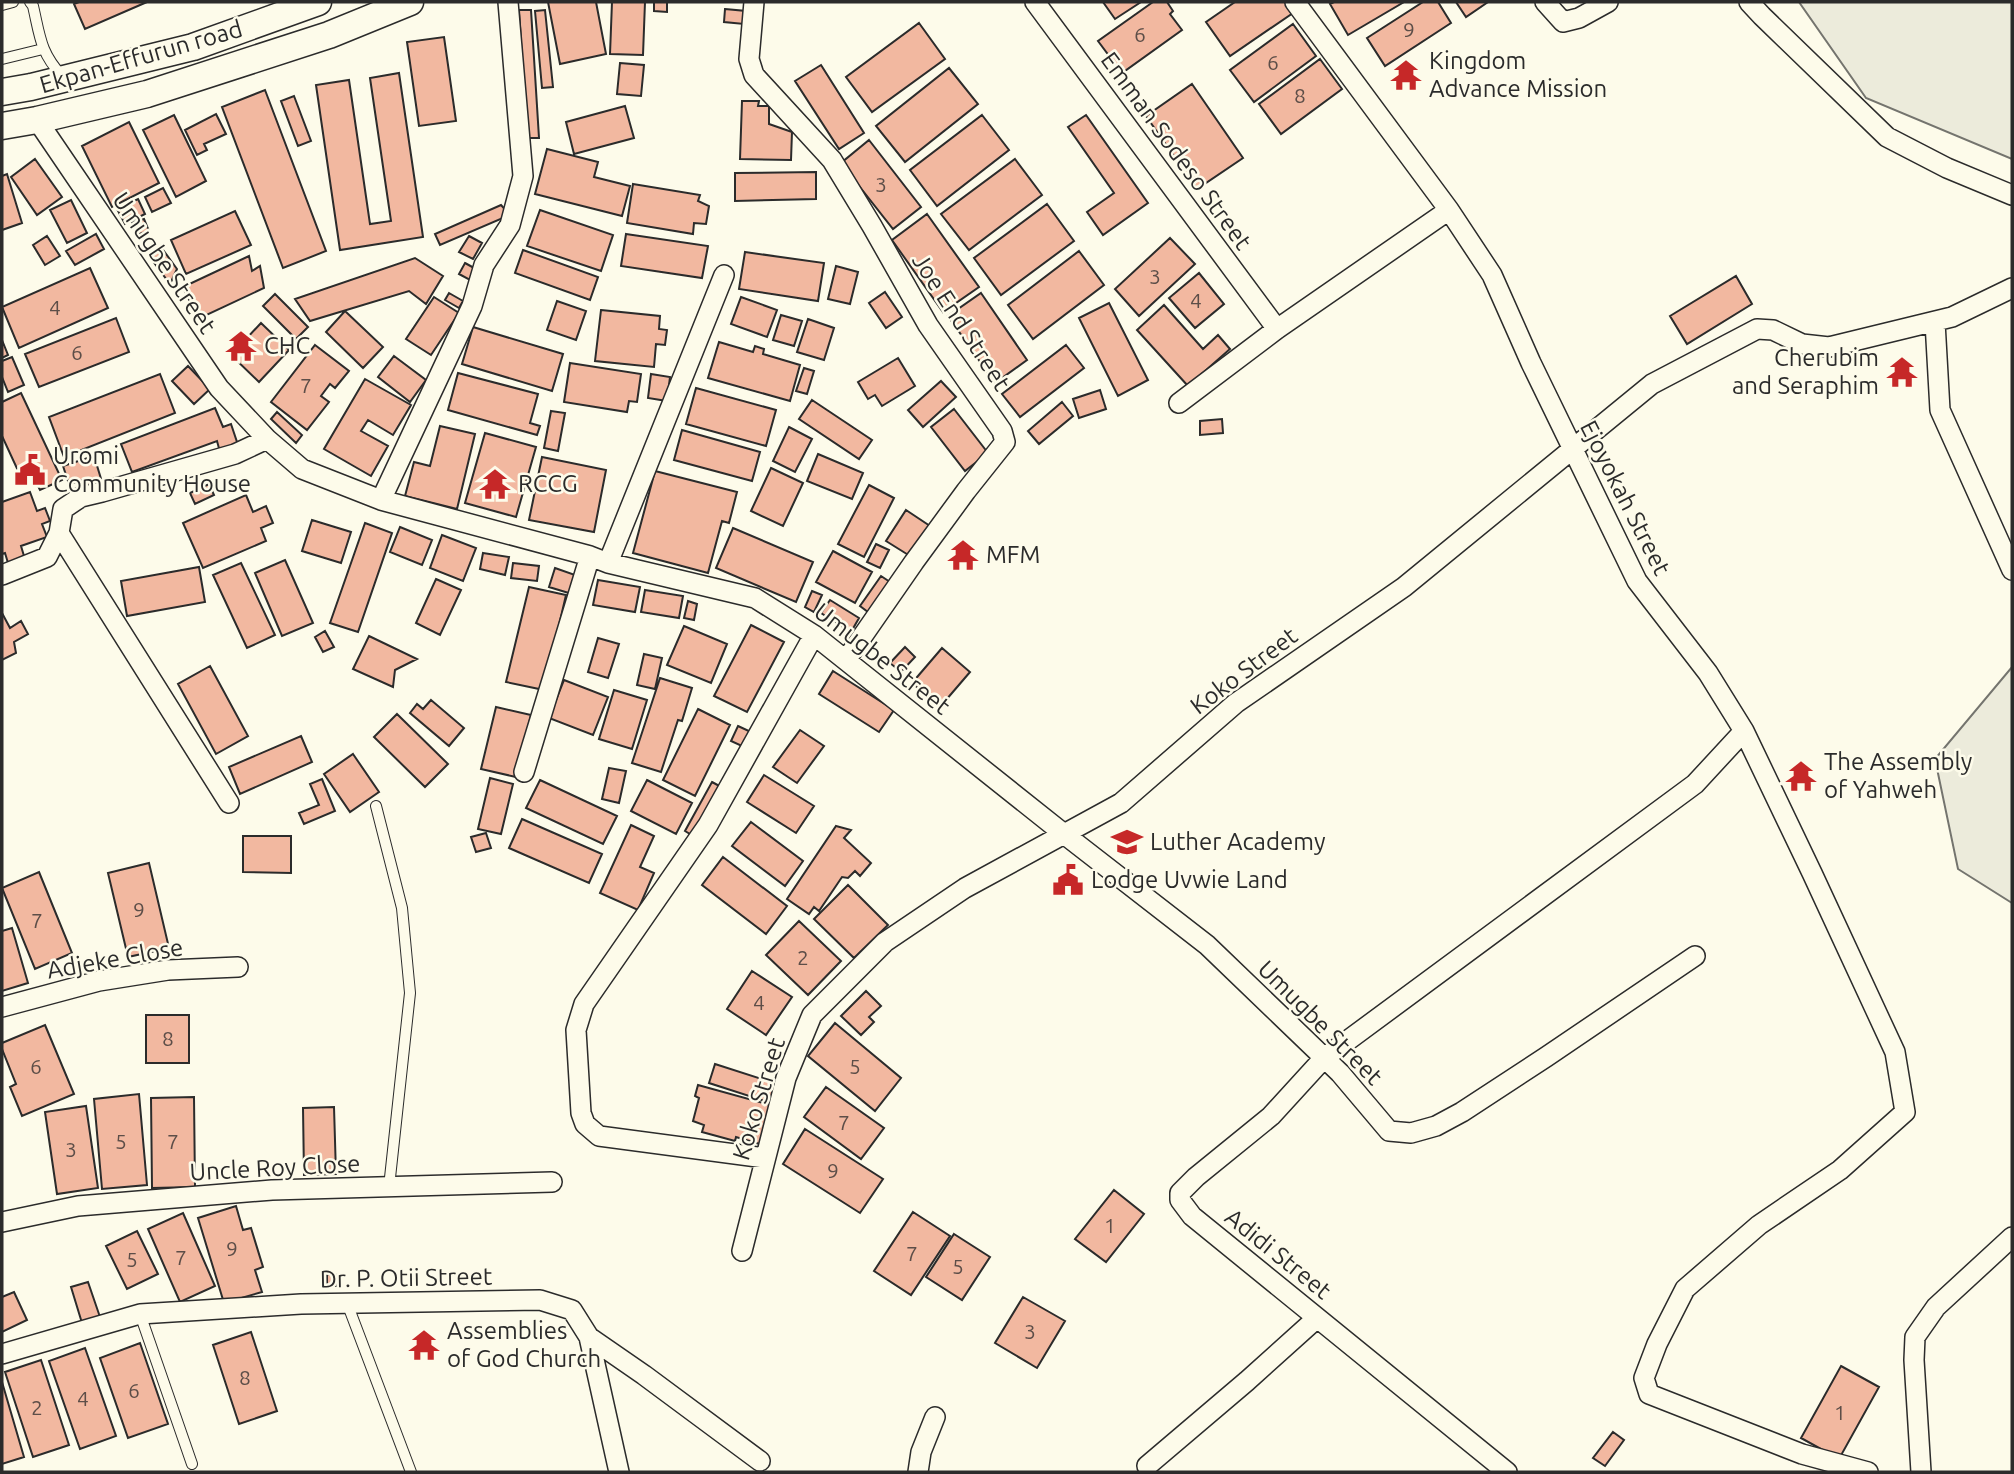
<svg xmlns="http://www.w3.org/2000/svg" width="2014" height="1474" font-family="Ubuntu,sans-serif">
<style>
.green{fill:#ecebdb;stroke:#74746e;stroke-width:2}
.building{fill:#f2b8a0;stroke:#2b2b2b;stroke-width:2}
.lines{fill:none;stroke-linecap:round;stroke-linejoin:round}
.service-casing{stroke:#2b2b2b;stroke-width:12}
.minor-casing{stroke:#2b2b2b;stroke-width:22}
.secondary-casing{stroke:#2b2b2b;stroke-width:29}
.service{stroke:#fdfbea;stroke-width:10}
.minor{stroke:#fdfbea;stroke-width:19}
.secondary{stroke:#fdfbea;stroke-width:26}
.labels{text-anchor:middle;stroke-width:5;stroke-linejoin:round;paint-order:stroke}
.number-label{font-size:21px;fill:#5d4e48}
.street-label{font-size:24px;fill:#2b2b2b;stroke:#fdfbea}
.poi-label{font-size:24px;fill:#2b2b2b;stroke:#fdfbea;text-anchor:start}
</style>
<rect width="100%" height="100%" fill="#fdfbea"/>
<!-- green -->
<path class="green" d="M1799 2H2012V159L1866 98Z
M2012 667V903L1958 869 1935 759Z"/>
<!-- building -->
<path class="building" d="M79 2H147L85 29 74 4Z
M548 2H596L606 54 560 64Z
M612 2H645L643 55 610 54Z
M654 2H667V12L654 11Z
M1103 2H1141L1115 19Z
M1153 2H1167L1173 11 1170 14 1182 30 1122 73 1098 41Z
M1235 2H1285L1293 13 1230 56 1206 22Z
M1334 2H1404L1348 35 1330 4Z
M1423 2H1438L1451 23 1385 66 1367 38Z
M1456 2H1488L1466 17Z
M725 9 746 11 744 24 724 22Z
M519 10H531L539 138H527Z
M545 10 553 87 542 88 535 11Z
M919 23 945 59 872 112 846 77Z
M1293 24 1316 56 1254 102 1230 70Z
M444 37 456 121 419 126 407 42Z
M1320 59 1342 89 1281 134 1259 104Z
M620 63 644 65 641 96 617 94Z
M821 65 864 133 839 149 795 81Z
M949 68 978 104 905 162 876 126Z
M399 73 423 237 340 250 316 85 349 80 370 224 391 221 370 78Z
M1192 84 1243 158 1197 189 1146 116Z
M265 90 326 251 283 268 222 107Z
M294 96 311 141 298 146 281 101Z
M742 101H759L758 106H769V124L792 132 791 160 740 159Z
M625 106 634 138 574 154 566 122Z
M216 114 226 134 204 144 207 150 197 155 185 130Z
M174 115 206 181 176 197 143 130Z
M982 115 1009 150 937 206 910 170Z
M1086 115 1148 203 1103 235 1087 212 1114 193 1068 127Z
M129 122 159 183 112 207 82 146Z
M869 140 921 207 893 229 841 163Z
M547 149 598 162 594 177 630 186 622 216 535 194Z
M35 159 62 197 37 215 11 177Z
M1015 159 1042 195 969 250 941 214Z
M816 172V199L735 201V173Z
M7 174 22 223 2 230V176Z
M633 184 700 195 698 201 709 206 706 224 694 223 693 234 627 223Z
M163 188 171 203 152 212 145 197Z
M138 199 145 214 125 224 117 209Z
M71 200 87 233 67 243 50 210Z
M1047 204 1074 241 1001 295 974 258Z
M501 205 510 215 440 245 435 234Z
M540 210 613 235 601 271 527 246Z
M235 211 251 245 186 274 171 240Z
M927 214 979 287 943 312 892 240Z
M144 219 149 231 136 235 132 223Z
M96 234 104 249 75 265 66 251Z
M626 234 708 246 702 278 621 266Z
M47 236 60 256 45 265 33 245Z
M469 236 482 243 473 259 459 252Z
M1170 238 1195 264 1139 316 1115 289Z
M161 247 177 269 170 284 149 256Z
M523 250 598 277 590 300 515 273Z
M1079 251 1104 285 1033 339 1008 305Z
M745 252 824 263 818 301 739 289Z
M249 256 252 271 260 266 264 288 198 319 183 287Z
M415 258 443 276 426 304 409 291 310 321 295 299Z
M465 263 476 269 470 280 459 274Z
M836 266 858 272 850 304 828 299Z
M90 268 108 308 19 348 2 307Z
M1199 273 1224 304 1195 328 1169 298Z
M1736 276 1752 304 1687 344 1670 316Z
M885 292 902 317 886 328 869 303Z
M449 293 463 301 459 308 445 300Z
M981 293 1027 360 995 383 948 316Z
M275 294 308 327 296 339 263 306Z
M434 297 459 313 431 355 406 339Z
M741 297 777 310 767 337 731 324Z
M557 301 586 311 576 340 547 330Z
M1109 303 1148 380 1118 396 1079 318Z
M1164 305 1203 349 1218 335 1230 349 1188 386 1137 330Z
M601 310 660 316 659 329 667 330 665 345 656 344 654 367 595 361Z
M345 311 383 347 363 368 326 332Z
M781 315 802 321 794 346 773 340Z
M116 318 129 352 39 387 25 354Z
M808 319 834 328 824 360 797 352Z
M261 323 289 350 259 382 231 355Z
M473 327 563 354 552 391 462 364Z
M2 340 8 355 2 358Z
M719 342 753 352 755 346 764 349 763 354 800 365 790 401 708 378Z
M315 345 349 371 335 388 330 384 321 396 329 402 307 430 271 402Z
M1066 345 1084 368 1020 417 1002 394Z
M394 356 426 380 410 402 378 377Z
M12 357 24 385 8 392 2 377V361Z
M898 358 915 386 882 406 875 395 868 399 858 382Z
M570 363 641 374 637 402 629 401 627 412 564 402Z
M188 366 210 389 194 404 172 381Z
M804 368 814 371 807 394 796 391Z
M458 373 538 394 530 423 540 426 537 435 448 410Z
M160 374 175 413 64 457 49 417Z
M651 374 670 377 667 401 648 398Z
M365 379 411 405 393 435 368 420 361 431 388 446 371 476 324 449Z
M941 381 956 397 923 427 908 410Z
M696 388 776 410 766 446 686 424Z
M1100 390 1106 409 1079 418 1073 399Z
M21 393 62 480 40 490 30 471 20 475 2 436V402Z
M812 400 872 440 859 459 799 419Z
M1062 402 1073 416 1039 444 1028 431Z
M215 408 223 427 231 424 238 445 220 452 217 441 132 472 121 444Z
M954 409 988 453 965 471 931 427Z
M551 411 565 413 558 451 544 448Z
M277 412 302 435 296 443 271 419Z
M1222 419 1223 433 1200 435V421Z
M440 426 475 434 457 509 405 496 414 462 430 466Z
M789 427 812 439 795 472 773 461Z
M682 430 760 452 752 481 674 460Z
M485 433 536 447 516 517 465 503Z
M818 454 863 473 852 499 807 481Z
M94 456 102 482 88 487 86 479 69 484 63 466Z
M542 457 606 470 594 532 529 520Z
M771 468 803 483 783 526 751 511Z
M655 471 737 492 729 523 722 521 708 573 633 553Z
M209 484 214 495 195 504 190 493Z
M869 485 894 498 864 557 838 544Z
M30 492 37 511 45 508 50 521 42 524 47 537 21 546 24 556 8 563 5 553 2 554V502Z
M246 495 253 512 266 506 273 523 261 528 266 541 203 568 183 523Z
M906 510 930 526 910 556 886 541Z
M312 520 351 532 341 563 302 551Z
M365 523 392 533 358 632 330 623Z
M400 527 432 540 422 565 390 552Z
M733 528 813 562 796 602 716 568Z
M442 535 476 548 463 581 430 568Z
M876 544 889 550 880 568 867 562Z
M833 551 872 572 855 603 816 582Z
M483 553 509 557 505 575 480 569Z
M285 560 313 623 282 636 255 573Z
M241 563 275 635 247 648 213 575Z
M513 563 539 566 537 581 511 578Z
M199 567 205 602 127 616 121 581Z
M555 568 578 576 572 594 549 587Z
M881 576 893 584 872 615 860 606Z
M436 579 461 590 440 635 416 623Z
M598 580 640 587 635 612 593 605Z
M529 587 566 595 544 690 506 682Z
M645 590 683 596 679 618 641 612Z
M812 591 822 595 814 612 805 607Z
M830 600 859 618 851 632 821 613Z
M688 601 697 604 694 620 684 618Z
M2 613 10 628 21 621 28 634 14 642 16 653 2 660Z
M751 625 784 642 747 712 714 696Z
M684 626 727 644 711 683 667 665Z
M325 631 334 647 323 652 315 637Z
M369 636 417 659 395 670 393 687 353 669Z
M598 638 619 644 608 678 588 672Z
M905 647 915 657 901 672 890 663Z
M942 648 970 672 940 707 912 683Z
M644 654 662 658 655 689 637 685Z
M210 666 248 736 216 754 178 684Z
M833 671 894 710 879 732 819 694Z
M660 678 692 688 682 721 678 720 661 772 632 763Z
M564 680 608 697 593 735 549 718Z
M614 690 647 700 632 749 599 739Z
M431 700 464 728 449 746 410 713 417 704 423 709Z
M496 707 531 715 516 777 481 769Z
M698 709 730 725 695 796 663 780Z
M397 714 448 764 425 787 374 737Z
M738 726 751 732 744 747 731 741Z
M800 730 824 746 797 783 773 767Z
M301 736 312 762 240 794 229 767Z
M353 754 379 792 350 812 324 774Z
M609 768 626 771 619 803 602 799Z
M764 775 814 806 796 833 747 802Z
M490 778 513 784 501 834 478 829Z
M322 779 335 811 304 824 299 813 319 805 310 784Z
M540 780 617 816 603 844 526 808Z
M647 780 692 803 676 834 631 811Z
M712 782 723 788 695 837 685 831Z
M522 819 602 854 589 883 509 848Z
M751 822 803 861 785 886 732 846Z
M631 825 654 836 640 867 654 873 638 910 600 893Z
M836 826 851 830 844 838 871 863 860 876 855 871 848 878 842 877 819 911 814 907 809 914 787 899Z
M486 833 491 848 476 852 471 837Z
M243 836H291V873L243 872Z
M723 857 787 906 766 934 702 885Z
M149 863 169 948 128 957 108 873Z
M39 872 72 953 35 969 2 888Z
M848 885 888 925 854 958 814 919Z
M799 921 841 961 808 995 766 955Z
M12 928 28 983 2 991V931Z
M752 971 792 997 766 1035 727 1009Z
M866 991 881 1006 869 1017 874 1022 861 1035 841 1016Z
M146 1015H189V1063H146Z
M835 1023 901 1078 875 1111 808 1056Z
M45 1025 74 1094 22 1116 10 1087 16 1084 2 1049V1043Z
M715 1064 777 1084 771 1103 709 1083Z
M698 1085 774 1106 763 1145 736 1137 735 1141 702 1132 704 1125 693 1121 699 1098 695 1096Z
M826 1087 884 1128 861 1159 804 1117Z
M139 1094 147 1185 102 1189 94 1099Z
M194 1097 195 1187 152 1188 151 1098Z
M86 1106 98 1188 57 1194 45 1112Z
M334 1107 336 1174 304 1175 303 1108Z
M805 1129 883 1179 860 1213 783 1164Z
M1114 1190 1144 1214 1106 1262 1075 1239Z
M236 1206 243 1230 251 1228 263 1267 255 1270 262 1292 224 1303 198 1218Z
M913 1212 950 1236 911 1295 874 1271Z
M183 1213 215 1286 180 1302 148 1229Z
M137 1231 158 1274 127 1289 106 1246Z
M954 1234 990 1257 962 1300 926 1277Z
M327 1274 337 1275 336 1286H327Z
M88 1282 100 1317 82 1323 71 1287Z
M14 1292 27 1320 2 1332V1297Z
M1023 1297 1065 1321 1037 1368 995 1343Z
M251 1332 277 1411 239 1424 213 1345Z
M140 1343 168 1424 128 1438 100 1358Z
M85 1348 116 1436 80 1449 49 1361Z
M41 1360 69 1445 33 1457 5 1372Z
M1841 1366 1879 1387 1839 1459 1801 1438Z
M2 1382 24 1457 2 1464Z
M1613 1432 1624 1440 1605 1466 1593 1458Z"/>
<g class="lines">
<defs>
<path id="service" d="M30 2 33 6C40 36 40 52 62 76
M2 5 13 2
M2 59 43 49
M376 806 402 908 410 993 389 1187
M347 1303 411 1472
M140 1314 192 1464"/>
<path id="minor" d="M754 2 749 59 754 75 832 160 872 226 928 325 1002 431 1005 442 966 491 914 562 846 660
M1035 2 1277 329
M1295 2 1449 210 1492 275 1531 363 1637 581 1708 673 1744 731 1812 873 1895 1052 1905 1112 1840 1170 1759 1225 1685 1289 1657 1344 1644 1378 1649 1394 1802 1454 1868 1472
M1545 2 1563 22 1579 18 1608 2
M1749 2 1762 16 1887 137 1947 168 2012 195
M37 120 219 388 267 439 302 469 381 500 590 556 608 563 755 598 814 635 1064 834 1207 945 1340 1073 1389 1131 1411 1133 1436 1126 1462 1112 1546 1057 1695 956
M1935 322 1940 410 2012 570
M1179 403 1277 329 1449 210
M381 500 472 306 484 265 510 225 523 176 508 2
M59 533 229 803
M608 563 724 275
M2 575 47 557 59 533 63 509 81 497 102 492 235 454 267 439
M524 772 590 556
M2 1007 99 981 168 970 238 967
M765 1158 599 1136 585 1124 581 1113 576 1030 584 1004 708 825 814 635
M2 1222 78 1206 272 1190 552 1182
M742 1251 786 1078 812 1015 885 942 965 888 1121 803 1236 703 1404 587 1652 384 1757 329 1773 330 1802 344 1829 347 1952 317 2012 288
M589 1337 619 1472
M2 1354 140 1314 301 1304 540 1300 572 1310 589 1337 644 1375 760 1461
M1147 1466 1247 1381 1317 1318
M918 1472 921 1452 935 1417
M1507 1472 1192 1216 1180 1200V1193L1196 1177 1271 1116 1324 1058 1695 784 1744 731
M1921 1472 1914 1360 1915 1337 1936 1307 2012 1237"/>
<path id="secondary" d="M2 92 31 87 193 47 318 2
M2 126 37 120 147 94 329 35 410 2"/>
</defs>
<!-- service casing -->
<use href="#service" class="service-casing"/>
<!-- minor casing -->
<use href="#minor" class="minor-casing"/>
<!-- secondary casing -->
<use href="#secondary" class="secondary-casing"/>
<!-- service -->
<use href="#service" class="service"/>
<!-- minor -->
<use href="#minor" class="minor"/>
<!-- secondary -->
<use href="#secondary" class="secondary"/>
</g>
<!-- icons -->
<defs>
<symbol id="temple-bare" viewBox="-9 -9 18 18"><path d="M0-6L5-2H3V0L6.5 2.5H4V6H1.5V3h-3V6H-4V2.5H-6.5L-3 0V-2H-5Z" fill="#c62828" stroke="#fdfbea" stroke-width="2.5" paint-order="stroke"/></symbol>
<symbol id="civic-bare" viewBox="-9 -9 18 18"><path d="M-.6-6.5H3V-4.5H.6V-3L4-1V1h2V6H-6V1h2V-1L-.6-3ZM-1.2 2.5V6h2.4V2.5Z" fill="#c62828" stroke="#fdfbea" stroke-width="2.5" paint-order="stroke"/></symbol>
<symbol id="school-bare" viewBox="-9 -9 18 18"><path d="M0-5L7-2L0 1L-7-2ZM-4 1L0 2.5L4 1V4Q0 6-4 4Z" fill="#c62828" stroke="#fdfbea" stroke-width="2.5" paint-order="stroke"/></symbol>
</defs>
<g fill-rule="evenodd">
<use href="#temple-bare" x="1384" y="53" width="44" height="44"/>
<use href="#temple-bare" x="219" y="324" width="44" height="44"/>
<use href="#temple-bare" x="1880" y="350" width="44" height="44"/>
<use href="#civic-bare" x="8" y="448" width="44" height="44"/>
<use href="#temple-bare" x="473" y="462" width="44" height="44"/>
<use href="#temple-bare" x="941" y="533" width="44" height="44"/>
<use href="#temple-bare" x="1779" y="754" width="44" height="44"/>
<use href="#school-bare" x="1105" y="820" width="44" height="44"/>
<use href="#civic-bare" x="1046" y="858" width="44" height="44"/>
<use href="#temple-bare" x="402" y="1323" width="44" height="44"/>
</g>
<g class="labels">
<!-- number labels -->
<g class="number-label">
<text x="1409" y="37">9</text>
<text x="1140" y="42">6</text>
<text x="1273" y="70">6</text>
<text x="1300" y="103">8</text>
<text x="881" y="192">3</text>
<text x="1155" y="284">3</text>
<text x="1196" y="308">4</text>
<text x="55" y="315">4</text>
<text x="77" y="360">6</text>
<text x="306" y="393">7</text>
<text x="139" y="917">9</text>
<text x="37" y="928">7</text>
<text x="803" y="965">2</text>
<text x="759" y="1010">4</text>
<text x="168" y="1046">8</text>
<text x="36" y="1074">6</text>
<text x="855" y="1074">5</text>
<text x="844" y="1130">7</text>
<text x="121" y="1149">5</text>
<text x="173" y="1149">7</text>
<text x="71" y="1157">3</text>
<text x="833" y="1178">9</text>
<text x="1110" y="1233">1</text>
<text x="232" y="1256">9</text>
<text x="912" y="1261">7</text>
<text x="181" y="1265">7</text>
<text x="132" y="1267">5</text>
<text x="958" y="1274">5</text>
<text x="1030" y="1339">3</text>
<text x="245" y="1385">8</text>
<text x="134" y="1398">6</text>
<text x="83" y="1406">4</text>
<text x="37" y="1415">2</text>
<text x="1840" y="1420">1</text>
</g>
<!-- street labels -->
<g class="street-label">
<text transform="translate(141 57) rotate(-16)" y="8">Ekpan-Effurun road</text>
<text transform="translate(1176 151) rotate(54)" y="8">Emman Sodeso Street</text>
<text transform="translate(164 263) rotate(56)" y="8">Umugbe Street</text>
<text transform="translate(961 322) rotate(57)" y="8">Joe End Street</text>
<text transform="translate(1625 498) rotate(63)" y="8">Ejoyokah Street</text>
<text transform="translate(882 659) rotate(38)" y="8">Umugbe Street</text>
<text transform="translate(1244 671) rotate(-37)" y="8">Koko Street</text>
<text transform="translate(115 959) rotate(-10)" y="8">Adjeke Close</text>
<text transform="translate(1320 1023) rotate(45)" y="8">Umugbe Street</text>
<text transform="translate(759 1099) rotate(-73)" y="8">Koko Street</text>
<text transform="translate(275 1168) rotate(-3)" y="8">Uncle Roy Close</text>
<text transform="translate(1278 1254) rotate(39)" y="8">Adidi Street</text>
<text transform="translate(406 1278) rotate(-1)" y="8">Dr. P. Otii Street</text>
</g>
<!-- poi labels -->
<g class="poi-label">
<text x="1429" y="69">Kingdom<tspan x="1429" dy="28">Advance Mission</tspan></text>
<text x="264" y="354">CHC</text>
<text x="1879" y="366" text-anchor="end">Cherubim<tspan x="1879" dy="28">and Seraphim</tspan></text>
<text x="53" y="464">Uromi<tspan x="53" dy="28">Community House</tspan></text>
<text x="518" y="492">RCCG</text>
<text x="986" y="563">MFM</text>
<text x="1824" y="770">The Assembly<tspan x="1824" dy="28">of Yahweh</tspan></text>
<text x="1150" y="850">Luther Academy</text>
<text x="1091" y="888">Lodge Uvwie Land</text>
<text x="447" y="1339">Assemblies<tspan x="447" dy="28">of God Church</tspan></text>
</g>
</g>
<!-- border -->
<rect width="2014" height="1474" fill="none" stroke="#2b2b2b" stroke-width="7"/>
</svg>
